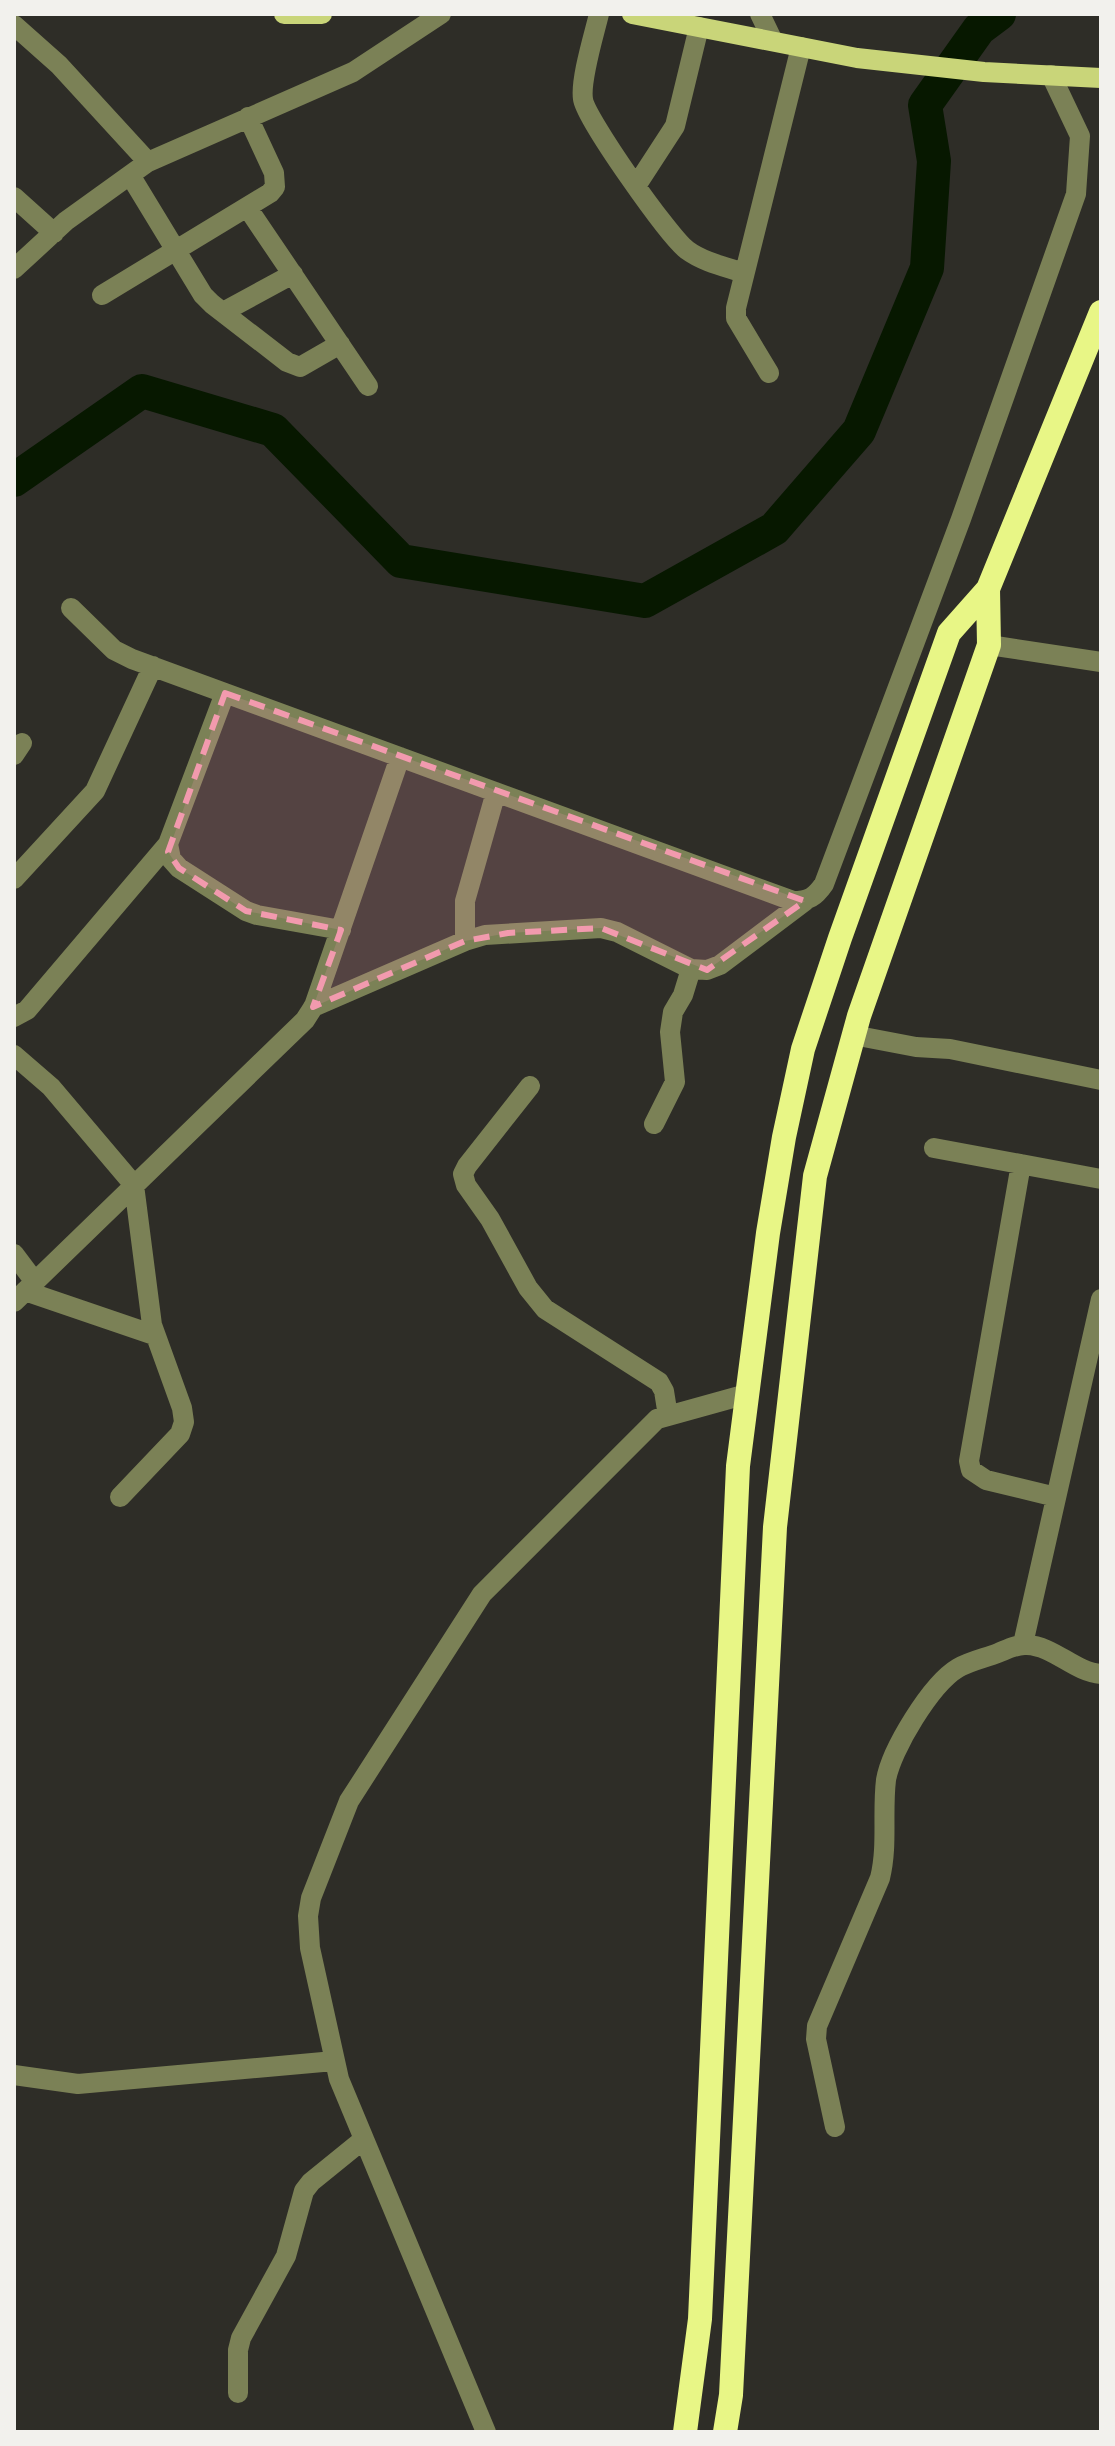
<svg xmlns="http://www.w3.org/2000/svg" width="1115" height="2446" font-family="Rubik,sans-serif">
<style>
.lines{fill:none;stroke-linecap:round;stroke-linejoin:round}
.river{stroke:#071800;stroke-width:34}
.minor{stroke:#7b8156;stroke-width:20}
.major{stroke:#c9d579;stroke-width:20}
.highway{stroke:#e8f686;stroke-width:24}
.marked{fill:#f29aae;fill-opacity:0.2;stroke:#f29aae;stroke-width:6;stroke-dasharray:16 10;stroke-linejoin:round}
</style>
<rect width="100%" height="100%" fill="#2e2d27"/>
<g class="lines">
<!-- river -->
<path class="river" d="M14 480 142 391 273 430 401 561 645 601 774 529 859 431 927 268 934 161 925 105 979 29 999 14"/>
<!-- minor -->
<path class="minor" d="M599 14C594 35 580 80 583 99 585 118 670 238 687 250 703 262 726 267 744 273
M760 14 773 41
M14 25 59 65 148 162
M130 175 203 295 212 304 287 362 300 367 340 344
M636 186 675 126 699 27
M14 197 54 233
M247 207 368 386
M14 269 66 221 148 162 353 72 441 14
M102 295 270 193 275 187 274 173 248 117
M223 312 293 274
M769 373 736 318V308L801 47
M71 608 114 650 132 659 793 901C809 901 815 897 824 884L961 519 1076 194 1080 136 1051 75
M989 645 1101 662
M225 693 168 844 171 859 179 868 246 911 257 915 341 930
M14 755 22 743
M14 879 95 791 153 666
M465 941V901L496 792
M313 1007 465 941 485 935 601 928 617 932 691 969 707 970 720 965 805 901
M14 1017 27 1010 168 844
M853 1035 916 1047 950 1049 1101 1080
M14 1055 51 1087 134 1185 152 1325 182 1408 184 1422 180 1434 120 1497
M530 1086 467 1166 463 1174 466 1185 490 1219 528 1288 545 1309 659 1382 664 1391 668 1416
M654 1124 675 1082 670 1032 673 1012 683 995 691 969
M934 1148 1101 1179
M1021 1164 969 1461 971 1470 986 1480 1056 1497
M14 1254 35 1282
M25 1291 154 1335
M14 1302 305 1020 314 1006 400 757
M1023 1644 1101 1299
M14 2075 78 2084 334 2061
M835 2127 816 2039 817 2026 880 1878C888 1846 882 1813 886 1780 891 1750 931 1684 958 1668 970 1661 985 1658 998 1653 1008 1649 1017 1644 1027 1645 1054 1646 1074 1672 1101 1674
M238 2393V2350L241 2338 286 2256 304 2191 311 2182 364 2139
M486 2432 339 2079 310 1948 308 1916 311 1898 349 1801 482 1594 657 1419 747 1394"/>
<!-- major -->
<path class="major" d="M284 14H322
M632 14 857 58 984 72 1101 78"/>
<!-- highway -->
<path class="highway" d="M685 2432 700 2319 738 1466 768 1233 784 1137 803 1049 840 938 949 633 988 589 1101 312
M725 2432 731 2395 775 1527 815 1176 859 1016 989 645 988 589"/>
</g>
<!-- marked area -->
<path class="marked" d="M225 693 805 901 707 970 601 928 508 933 465 941 313 1007 341 930 246 911 179 868 168 852Z"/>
<!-- border -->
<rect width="1115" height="2446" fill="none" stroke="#f2f1ed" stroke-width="32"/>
</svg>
